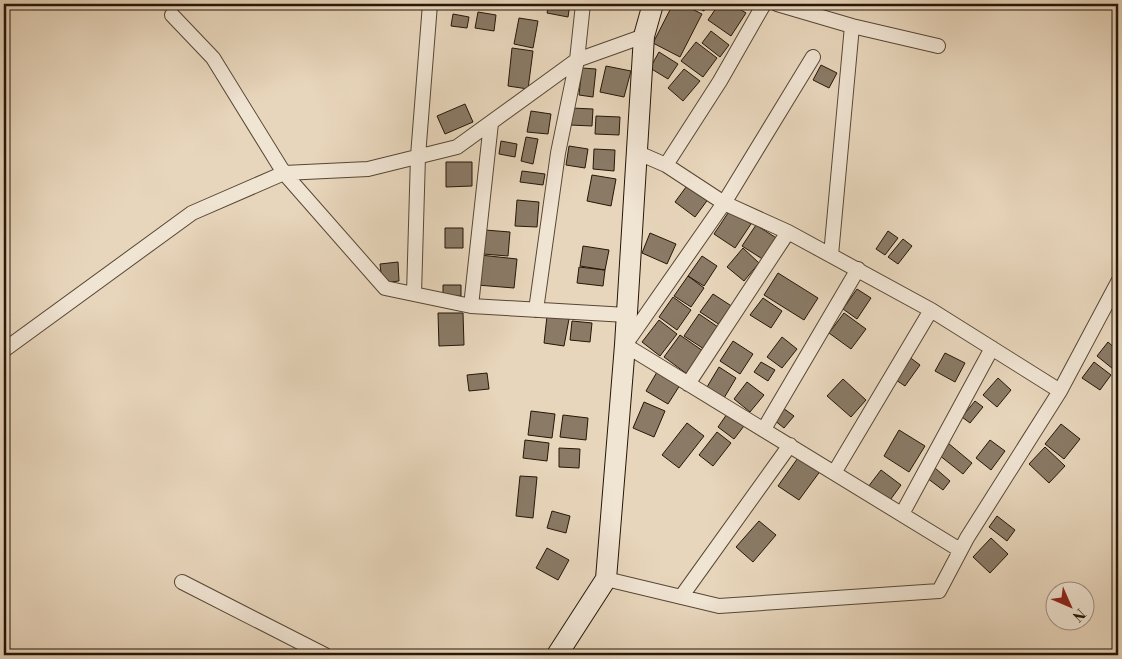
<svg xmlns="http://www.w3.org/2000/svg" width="1122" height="659" font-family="'Libre Bodoni',serif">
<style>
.building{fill:#8a7a66;stroke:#251708}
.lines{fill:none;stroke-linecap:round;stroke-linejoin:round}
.street-casing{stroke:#564735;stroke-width:16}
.secondary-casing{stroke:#251708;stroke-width:22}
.street{stroke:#f0e4d3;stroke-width:14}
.secondary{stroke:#f0e4d3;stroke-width:20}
</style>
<rect width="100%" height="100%" fill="#e8d6bc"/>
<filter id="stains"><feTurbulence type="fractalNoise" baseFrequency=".004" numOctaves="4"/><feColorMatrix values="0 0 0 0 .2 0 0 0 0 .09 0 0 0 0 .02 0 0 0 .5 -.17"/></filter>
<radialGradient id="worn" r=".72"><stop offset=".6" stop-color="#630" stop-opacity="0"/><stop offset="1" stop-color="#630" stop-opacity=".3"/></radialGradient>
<!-- building -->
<path class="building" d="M549 4H570L568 17 547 13Z
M673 4H682L702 14 680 57 653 43Z
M689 4H707L704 11Z
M719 4H732L746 13 731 36 708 20Z
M478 12 496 15 494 31 475 28Z
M453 14 469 17 467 28 451 26Z
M519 18 538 21 533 48 514 44Z
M711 31 729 45 720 57 702 43Z
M696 42 717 58 703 77 681 61Z
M512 48 533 51 528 89 508 86Z
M659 52 678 64 668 79 650 68Z
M821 65 837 73 829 88 813 80Z
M606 66 631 71 624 97 600 92Z
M582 68 596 69 593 97 579 95Z
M684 69 700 81 683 101 668 88Z
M465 104 473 122 445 134 437 116Z
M571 108 593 109 592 126 570 125Z
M531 111 551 114 548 134 527 132Z
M596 116 620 117 619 135 595 134Z
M526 137 538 139 533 164 521 161Z
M501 141 517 144 515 157 499 154Z
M569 146 588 149 585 168 566 165Z
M594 149 615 150 614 171 593 169Z
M446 162H472V186L446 187Z
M522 171 545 174 543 185 520 182Z
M592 175 616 179 611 206 587 201Z
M689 183 709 198 695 217 675 202Z
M517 200 539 202 537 227 515 226Z
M730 210 751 224 735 248 714 234Z
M756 225 778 239 764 260 742 246Z
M445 228H463V248H445Z
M485 230 510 232 508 256 483 254Z
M888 231 898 238 885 255 876 249Z
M650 233 676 244 667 264 642 253Z
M903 239 912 246 898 264 888 257Z
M583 246 609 250 605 270 580 266Z
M743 248 759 263 744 281 727 267Z
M480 255 517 259 514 288 477 285Z
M702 256 717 266 704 286 688 276Z
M398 262 399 281 382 283 380 264Z
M579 267 605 270 603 286 577 283Z
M778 273 818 298 804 320 764 295Z
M688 276 704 288 691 307 674 296Z
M443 285H461V296H443Z
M857 289 871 298 857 319 843 309Z
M713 294 733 307 720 325 700 312Z
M673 297 691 310 677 330 659 317Z
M763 298 782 311 771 328 750 315Z
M438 313H463L464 345 439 346Z
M844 313 866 329 851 349 829 333Z
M699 314 718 327 704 349 684 336Z
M547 316 569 319 564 346 544 343Z
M659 320 677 334 660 356 642 342Z
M572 321 592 323 590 342 570 340Z
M680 335 703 351 687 374 664 357Z
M782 337 797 349 782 368 767 357Z
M733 341 753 354 740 374 720 361Z
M1108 342 1118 351V373L1097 356Z
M945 353 965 363 955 382 935 371Z
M908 356 920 365 905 386 893 378Z
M761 362 775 370 768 381 754 372Z
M1094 362 1111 375 1100 390 1082 378Z
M719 367 736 378 724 398 707 387Z
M657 372 680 385 668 404 646 391Z
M487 373 489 389 469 391 467 375Z
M998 378 1011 390 997 407 983 395Z
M843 379 866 400 851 417 827 396Z
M747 382 764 395 750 412 734 399Z
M975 401 983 407 970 423 962 417Z
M644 402 665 411 654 437 633 428Z
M783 408 794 416 784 428 774 420Z
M531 411 555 414 552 438 528 435Z
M727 414 744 426 734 439 718 427Z
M563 415 588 418 586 440 560 437Z
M687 423 704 436 679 468 662 455Z
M1061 424 1080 439 1064 459 1045 444Z
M899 430 925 446 909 472 884 456Z
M717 432 731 443 713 466 699 455Z
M525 440 549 443 547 461 523 458Z
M990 440 1005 451 991 470 976 458Z
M948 443 972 463 963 474 939 455Z
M1045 447 1065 466 1049 483 1029 464Z
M559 448 580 449 579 468 559 467Z
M800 455 821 470 799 500 778 486Z
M935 468 950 481 943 490 927 478Z
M881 470 901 485 888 503 868 487Z
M520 476 537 477 533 518 516 516Z
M552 511 570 516 566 533 547 528Z
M997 516 1015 530 1007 541 989 527Z
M759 521 776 535 753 562 736 547Z
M991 538 1008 554 990 573 973 557Z
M547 548 569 560 558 580 536 568Z"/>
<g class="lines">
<defs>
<path id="street" d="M777 4 852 26 938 46
M172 15 213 58 284 173 385 288 471 306 627 315
M813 57 724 203 625 345 960 550
M636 152 666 165 724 203 788 232 931 310 1060 391
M666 165 720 81 764 4
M831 255 852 26
M414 294 418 156 430 4
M471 306 491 123
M536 310 558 153 577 60 583 4
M4 350 192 213 284 173 368 169 457 147 577 60 644 36
M688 384 788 232
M764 429 858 269
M834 473 931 310
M902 514 992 348
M606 579 719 606 939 591 967 538 1060 391 1118 282
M182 582 325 655
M681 597 790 445"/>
<path id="secondary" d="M557 655 606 579 625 345 644 36 653 4"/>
</defs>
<!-- street casing -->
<use href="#street" class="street-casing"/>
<!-- secondary casing -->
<use href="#secondary" class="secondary-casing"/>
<!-- street -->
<use href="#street" class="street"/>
<!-- secondary -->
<use href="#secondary" class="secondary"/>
</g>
<!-- margin -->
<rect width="1122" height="659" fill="none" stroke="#e8d6bc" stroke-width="20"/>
<rect x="5" y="5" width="1112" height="649" fill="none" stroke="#251708" stroke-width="2.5"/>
<rect x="10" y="10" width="1102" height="639" fill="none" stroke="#251708"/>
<!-- north arrow -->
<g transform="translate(1070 606) rotate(135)"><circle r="24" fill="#f0e4d3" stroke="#9f9282"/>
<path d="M0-4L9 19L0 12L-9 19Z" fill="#8f2418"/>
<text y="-8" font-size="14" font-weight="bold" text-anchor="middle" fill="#251708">N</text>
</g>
<rect width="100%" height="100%" filter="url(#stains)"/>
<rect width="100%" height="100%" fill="url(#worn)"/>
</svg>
